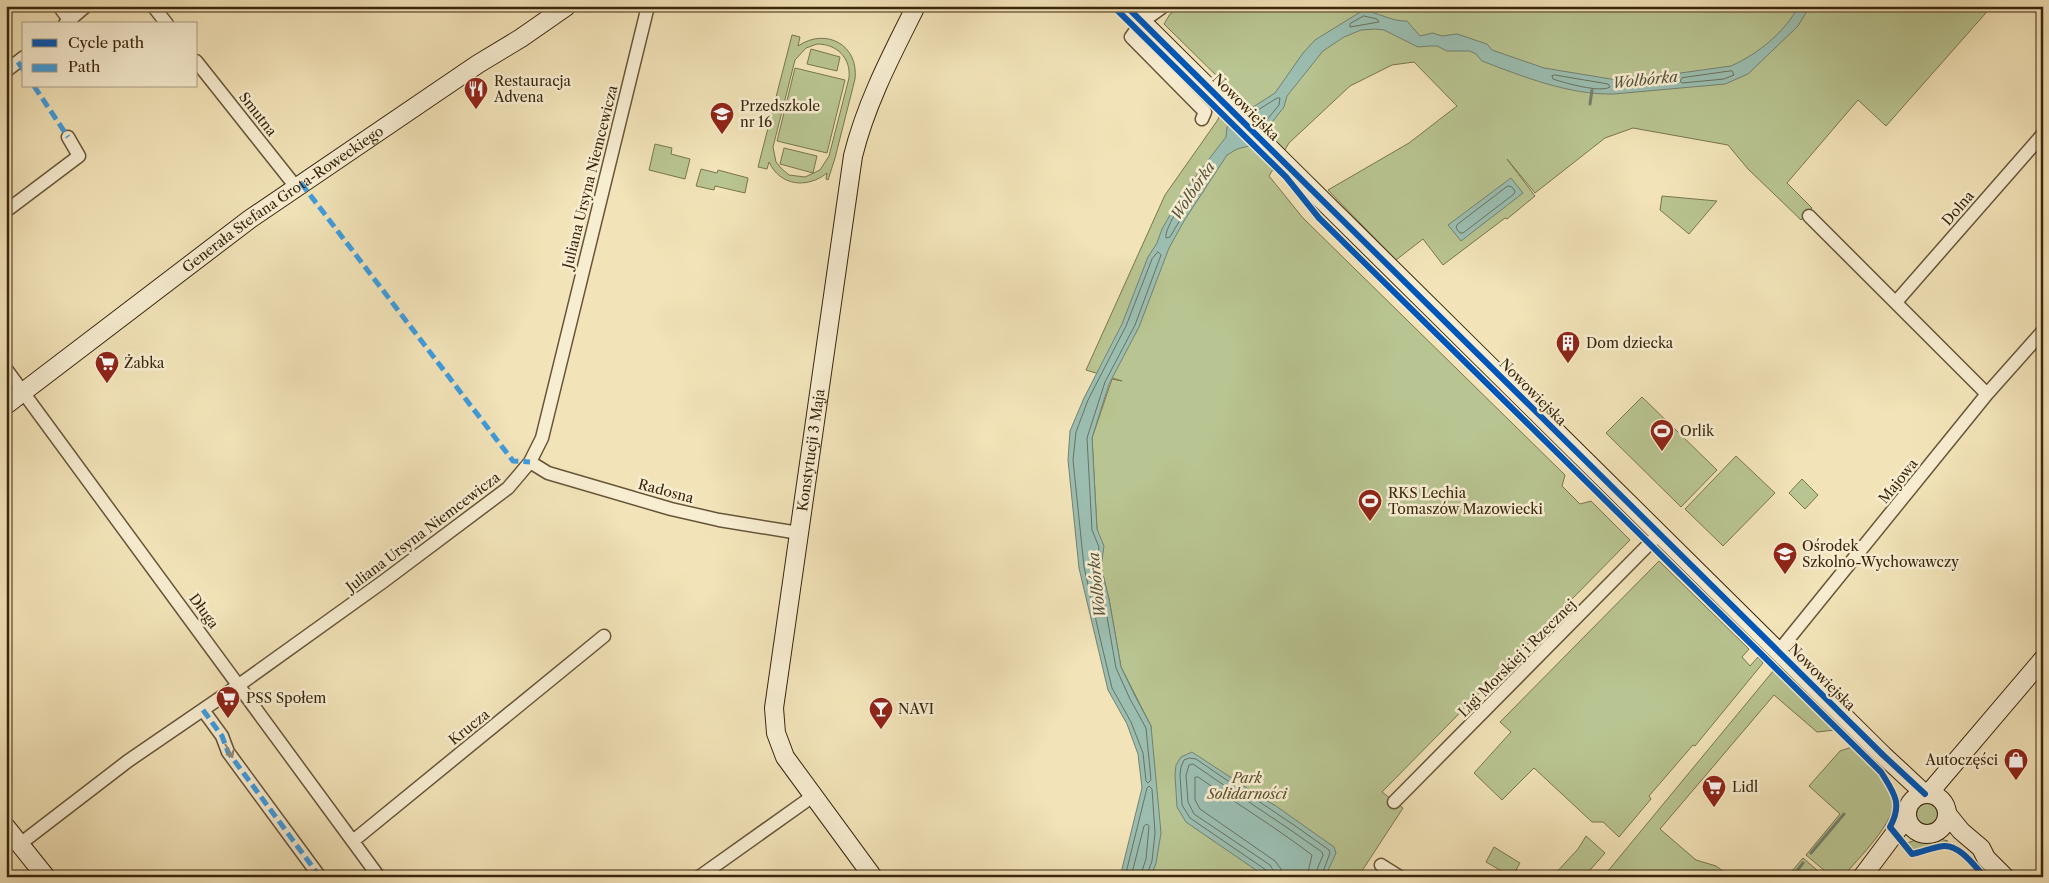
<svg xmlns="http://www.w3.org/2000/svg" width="2049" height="883" font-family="'Libre Caslon Text',serif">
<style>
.green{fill:#b8c491;stroke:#79754f;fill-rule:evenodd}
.water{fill:#9bbeb1;stroke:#74816f}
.pier{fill:#f2e3b8}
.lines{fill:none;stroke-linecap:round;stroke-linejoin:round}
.shore{stroke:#6a725f;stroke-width:1}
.stream{stroke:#74816f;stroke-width:3}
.street-casing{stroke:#685538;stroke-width:15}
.secondary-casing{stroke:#3a260d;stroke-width:20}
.street{stroke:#f7edd1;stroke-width:12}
.secondary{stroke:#f7edd1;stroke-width:18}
.quiet{stroke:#3e9cde;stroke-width:5;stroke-dasharray:10 5;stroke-linecap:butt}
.cycleway-casing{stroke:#f7edd1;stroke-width:9}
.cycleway{stroke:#0057b8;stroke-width:6}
.oneway{stroke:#988a6f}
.labels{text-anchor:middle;stroke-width:5;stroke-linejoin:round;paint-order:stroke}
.poi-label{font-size:14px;fill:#3a260d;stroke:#f7edd1;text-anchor:start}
.street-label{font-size:14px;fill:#3a260d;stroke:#f7edd1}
.park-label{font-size:14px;font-style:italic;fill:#5a4e2e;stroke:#f7edd1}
.water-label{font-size:15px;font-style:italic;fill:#57543e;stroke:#f7edd1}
</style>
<rect width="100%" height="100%" fill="#f2e3b8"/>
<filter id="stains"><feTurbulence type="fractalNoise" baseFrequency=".004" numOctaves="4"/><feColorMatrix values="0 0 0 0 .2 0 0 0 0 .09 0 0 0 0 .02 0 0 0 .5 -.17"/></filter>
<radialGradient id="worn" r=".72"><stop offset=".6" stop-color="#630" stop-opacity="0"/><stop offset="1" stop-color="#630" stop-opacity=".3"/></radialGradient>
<!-- green -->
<path class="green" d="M1182 6H1992L1886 126 1858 100 1787 183 1812 208 1801 220 1748 169 1728 145 1633 128 1605 138 1535 193 1507 159 1535 196 1507 219 1505 218 1443 265 1423 239 1396 260 1328 190 1409 143 1457 106 1414 62 1392 65 1350 86 1289 143 1269 176 1303 218 1565 475 1562 486 1580 504 1591 501 1630 540 1382 792 1403 808 1358 877H1149L1151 726 1121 667 1109 599 1101 567 1097 529 1092 438 1112 379 1122 381 1086 370 1165 195 1217 121 1232 91 1164 24 1170 14Z
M792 35 800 37 798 46C826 27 859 45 855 79L835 158 828 180 826 179 827 173C807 189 780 186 769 162L767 169 758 167ZM817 44C837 44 851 58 849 78L829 156 820 170 805 177 789 175 782 169 776 162 773 147 795 60 806 48Z
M811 49 840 57 837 71 807 64Z
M795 68 845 80 827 153 777 141Z
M655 144 672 148 671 154 690 159 685 179 649 170Z
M784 148 817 156 813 173 780 164Z
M701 169 717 173 718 170 748 178 745 193 715 186 714 190 696 186Z
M1662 196 1717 201 1689 234 1660 210Z
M1642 397 1717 470 1681 507 1606 433Z
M1736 456 1775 493 1723 546 1685 509Z
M1802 479 1818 495 1805 509 1789 493Z
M1659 561 1749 649 1742 657 1750 666 1758 657 1763 663 1695 746 1693 745 1649 796 1651 799 1619 837 1603 822H1592L1534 768 1502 800 1474 773 1511 732 1500 722Z
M1774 670 1835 730 1817 732 1774 695 1660 829 1696 860 1716 866 1731 877H1722L1715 871 1709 877H1603Z
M1852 747C1866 761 1888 778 1893 798 1899 820 1856 860 1843 877H1832L1806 855 1840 814 1809 786 1840 751Z
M1914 814a13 13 0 1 1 26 0a13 13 0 1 1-26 0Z
M1586 836 1605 853 1584 877H1552L1578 849Z
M1936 838 1948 841 1914 851 1907 843 1919 839Z
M1494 847 1520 863 1512 877 1486 862Z
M1803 858 1825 877H1787Z"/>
<!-- water -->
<path class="water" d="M1799 6H1810L1798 26 1748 74 1725 84 1614 94C1569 95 1524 77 1482 61L1476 54 1470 51H1447L1437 46H1430L1418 47 1384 30 1375 29 1361 30 1344 37 1323 51 1287 96 1284 107 1269 126 1249 146 1237 149 1227 155 1184 221 1169 248 1139 327 1109 384 1092 438 1097 529 1104 546 1101 567 1109 599 1121 667 1135 696 1151 726 1161 833 1156 863 1151 877H1120L1142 788 1138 754 1127 724 1108 690 1079 568 1068 460 1070 431 1084 398 1122 324 1148 257 1157 243 1162 229 1182 194 1226 137 1227 127 1247 111 1275 93 1303 53 1315 40 1362 11C1377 11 1391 22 1407 21L1420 36 1433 33 1442 36 1457 34 1487 44 1492 50 1544 68 1623 81 1731 66C1759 53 1783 34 1799 6Z
M1511 178 1523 193 1461 241 1448 225Z
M1192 752 1259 796 1276 806 1334 847 1336 853 1325 877H1266L1186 822 1177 807 1175 775 1176 765 1181 757Z"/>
<!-- pier -->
<path class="pier" d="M1244 110 1266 132 1251 147 1227 124Z"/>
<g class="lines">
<!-- shore -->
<path class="shore" d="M1364 16 1377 19 1379 22 1350 27V24Z
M1732 71 1734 75 1724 79 1682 83 1680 81 1682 78Z
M1555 75 1608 84 1610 87C1600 93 1565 83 1553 79L1552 76Z
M1250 115 1277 98H1280L1279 105 1262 126
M1196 184H1199L1200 186 1170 237 1166 238C1164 227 1188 194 1196 184Z
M1508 186 1512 187 1515 191 1514 194 1463 233H1460L1456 228 1457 225Z
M1158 252 1161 255 1135 325 1105 382 1087 438 1092 530 1099 547 1096 568 1104 600 1116 668 1130 699 1146 728 1151 780 1148 783 1146 781 1143 753 1131 722 1112 688 1100 638 1084 567 1073 460 1076 432 1088 400 1126 326 1152 259Z
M1125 877 1147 788 1149 786 1152 789 1155 833 1152 861 1146 877
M1131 877 1144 826 1147 824 1149 826 1146 859 1140 877
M1268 877 1266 870 1190 818 1182 805 1180 775 1181 767 1184 760 1189 758 1196 759C1240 790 1286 818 1329 850L1330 853 1321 877
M1275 877 1273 870 1270 865 1194 814 1188 802 1186 775 1189 765 1193 764C1236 794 1280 822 1322 852L1323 855 1314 877
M1282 877 1281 869 1275 861 1200 809 1195 800V777H1198C1236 803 1275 827 1312 855L1307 877"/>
<!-- stream -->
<path class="stream" d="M1590 104 1592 90
M1811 853 1844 814
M1792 877 1803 863"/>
<defs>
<path id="street" d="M59 6 69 20
M153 6 167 24
M1164 6 1142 22 1131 37 1205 112 1202 119
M65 24 86 6
M196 61 296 187
M6 71 24 57
M6 211 79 156 68 137
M1809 216 1987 394
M1896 302 2043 134
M6 369 379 877
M530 462 548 473 671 509 719 520 799 533
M1778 652 1987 394 2043 331
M203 710 222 736 228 752 320 877
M1394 802 1659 534
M353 841 604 636
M20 844 128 761 239 685 384 581 508 488 530 462 542 438 648 6
M1381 865 1400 877
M699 877 813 796"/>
<g id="secondary">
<path d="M1126 6 1883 755 1925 794"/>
<path id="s1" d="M6 405 250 219 478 64 521 38 567 6"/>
<path d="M1929 793 2043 659"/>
<circle cx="1927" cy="814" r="20"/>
<path d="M1948 815 1961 831 1981 848 1986 858 2005 877"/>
<path d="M6 827 46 877"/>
<path id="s2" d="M873 877 785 757 776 733 774 708 853 156C866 103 892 54 916 6"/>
<path d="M1862 877 1907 817"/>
</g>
</defs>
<!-- street casing -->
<use href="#street" class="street-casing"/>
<!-- secondary casing -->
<use href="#secondary" class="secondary-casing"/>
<!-- street -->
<use href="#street" class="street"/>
<!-- secondary -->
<use href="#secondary" class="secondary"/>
<!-- quiet -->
<path class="quiet" d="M18 62 24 71
M34 86 68 137
M301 183 513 461 530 462
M203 710 222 736 228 752 320 877
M370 877 376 873"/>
<defs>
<path id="cycleway" d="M1113 6 1286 177 1319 218 1881 772C1894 793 1903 803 1890 827L1912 854C1922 852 1933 847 1944 846 1960 845 1975 867 1985 877
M1126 6 1883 755 1925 794"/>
</defs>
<!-- cycleway casing -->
<use href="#cycleway" class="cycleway-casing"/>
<!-- cycleway -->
<use href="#cycleway" class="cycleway"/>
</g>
<!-- one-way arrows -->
<defs><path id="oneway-shaft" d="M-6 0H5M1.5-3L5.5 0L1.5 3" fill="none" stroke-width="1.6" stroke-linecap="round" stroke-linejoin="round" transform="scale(1.25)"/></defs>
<use class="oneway" href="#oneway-shaft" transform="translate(229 751) rotate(61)"/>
<!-- icons -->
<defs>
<symbol id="restaurant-pin" viewBox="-11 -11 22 30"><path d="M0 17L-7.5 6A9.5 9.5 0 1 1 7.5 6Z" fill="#8f2418" stroke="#f7edd1"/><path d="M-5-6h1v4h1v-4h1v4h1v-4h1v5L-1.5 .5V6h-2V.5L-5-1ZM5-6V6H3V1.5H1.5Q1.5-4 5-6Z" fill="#fff"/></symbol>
<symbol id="school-pin" viewBox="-11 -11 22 30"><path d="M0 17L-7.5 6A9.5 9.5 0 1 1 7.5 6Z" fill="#8f2418" stroke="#f7edd1"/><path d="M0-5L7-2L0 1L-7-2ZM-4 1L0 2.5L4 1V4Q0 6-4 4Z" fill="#fff"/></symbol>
<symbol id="building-pin" viewBox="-11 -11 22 30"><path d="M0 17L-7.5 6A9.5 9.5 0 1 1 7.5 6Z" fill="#8f2418" stroke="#f7edd1"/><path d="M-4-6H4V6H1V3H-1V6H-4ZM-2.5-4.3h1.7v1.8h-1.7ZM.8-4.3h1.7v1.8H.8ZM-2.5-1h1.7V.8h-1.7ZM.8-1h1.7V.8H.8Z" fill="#fff"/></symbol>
<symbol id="supermarket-pin" viewBox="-11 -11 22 30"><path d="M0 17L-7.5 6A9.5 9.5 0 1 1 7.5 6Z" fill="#8f2418" stroke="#f7edd1"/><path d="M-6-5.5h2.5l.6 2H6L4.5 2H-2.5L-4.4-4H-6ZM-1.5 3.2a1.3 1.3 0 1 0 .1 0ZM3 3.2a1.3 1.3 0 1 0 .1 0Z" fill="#fff"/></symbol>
<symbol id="stadium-pin" viewBox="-11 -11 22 30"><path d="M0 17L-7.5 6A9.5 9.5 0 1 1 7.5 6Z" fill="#8f2418" stroke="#f7edd1"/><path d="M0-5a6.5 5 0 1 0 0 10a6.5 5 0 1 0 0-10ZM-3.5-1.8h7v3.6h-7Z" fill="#fff"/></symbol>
<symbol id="bar-pin" viewBox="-11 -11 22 30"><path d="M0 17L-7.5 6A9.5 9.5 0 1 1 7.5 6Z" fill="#8f2418" stroke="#f7edd1"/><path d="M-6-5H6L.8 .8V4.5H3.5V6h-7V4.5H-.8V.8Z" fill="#fff"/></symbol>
<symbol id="shop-pin" viewBox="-11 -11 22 30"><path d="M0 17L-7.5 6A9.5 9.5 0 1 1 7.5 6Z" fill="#8f2418" stroke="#f7edd1"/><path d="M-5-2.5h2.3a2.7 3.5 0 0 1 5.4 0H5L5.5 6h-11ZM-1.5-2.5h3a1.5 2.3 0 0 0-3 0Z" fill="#fff"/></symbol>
</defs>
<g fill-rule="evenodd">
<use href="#restaurant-pin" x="462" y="75" width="28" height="38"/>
<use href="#school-pin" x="708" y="100" width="28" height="38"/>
<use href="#building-pin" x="1554" y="329" width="28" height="38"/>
<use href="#supermarket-pin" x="93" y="349" width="28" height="38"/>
<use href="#stadium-pin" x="1648" y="417" width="28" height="38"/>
<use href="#stadium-pin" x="1356" y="487" width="28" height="38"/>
<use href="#school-pin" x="1771" y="540" width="28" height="38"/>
<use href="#supermarket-pin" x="214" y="684" width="28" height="38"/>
<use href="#bar-pin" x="867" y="695" width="28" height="38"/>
<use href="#shop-pin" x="2002" y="746" width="28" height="38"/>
<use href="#supermarket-pin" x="1700" y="773" width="28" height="38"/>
</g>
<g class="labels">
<!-- poi labels -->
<g class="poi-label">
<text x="494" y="86">Restauracja<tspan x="494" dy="16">Advena</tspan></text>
<text x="740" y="111">Przedszkole<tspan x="740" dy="16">nr 16</tspan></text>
<text x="1586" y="348">Dom dziecka</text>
<text x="124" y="368">Żabka</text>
<text x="1680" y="436">Orlik</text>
<text x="1388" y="498">RKS Lechia<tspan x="1388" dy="16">Tomaszów Mazowiecki</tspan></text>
<text x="1802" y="551">Ośrodek<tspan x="1802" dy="16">Szkolno-Wychowawczy</tspan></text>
<text x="246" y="703">PSS Społem</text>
<text x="898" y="714">NAVI</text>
<text x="1998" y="765" text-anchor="end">Autoczęści</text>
<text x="1732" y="792">Lidl</text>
</g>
<!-- street labels -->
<g class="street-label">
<text transform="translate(1246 107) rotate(45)" y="5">Nowowiejska</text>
<text transform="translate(258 114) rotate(52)" y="5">Smutna</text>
<text transform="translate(590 177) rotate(-76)" y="5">Juliana Ursyna Niemcewicza</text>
<text dy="5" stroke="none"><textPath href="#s1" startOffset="345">Generała Stefana Grota-Roweckiego</textPath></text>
<text transform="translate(1958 208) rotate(-49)" y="5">Dolna</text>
<text transform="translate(1533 392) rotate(45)" y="5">Nowowiejska</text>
<text dy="5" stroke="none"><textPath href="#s2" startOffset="460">Konstytucji 3 Maja</textPath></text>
<text transform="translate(1898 481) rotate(-51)" y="5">Majowa</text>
<text transform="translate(666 491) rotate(15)" y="5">Radosna</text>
<text transform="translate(423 532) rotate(-37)" y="5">Juliana Ursyna Niemcewicza</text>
<text transform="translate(204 611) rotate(54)" y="5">Długa</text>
<text transform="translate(1517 658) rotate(-45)" y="5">Ligi Morskiej i Rzecznej</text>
<text transform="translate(1822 677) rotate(45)" y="5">Nowowiejska</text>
<text transform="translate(469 727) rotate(-39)" y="5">Krucza</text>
</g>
<!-- park labels -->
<g class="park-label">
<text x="1247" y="783">Park<tspan x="1247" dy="16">Solidarności</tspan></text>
</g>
<!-- water labels -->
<g class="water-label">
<text transform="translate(1645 80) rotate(-6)" y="5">Wolbórka</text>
<text transform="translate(1193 191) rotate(-56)" y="5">Wolbórka</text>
<text transform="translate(1097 585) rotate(-96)" y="5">Wolbórka</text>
</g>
</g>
<!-- margin -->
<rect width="2049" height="883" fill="none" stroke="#f2e3b8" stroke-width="25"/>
<rect x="8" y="8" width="2034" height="868" fill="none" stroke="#3a260d" stroke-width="2.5"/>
<rect x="12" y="12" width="2024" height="858" fill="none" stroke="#3a260d"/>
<!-- legend -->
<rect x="22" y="22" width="175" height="65" fill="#f7edd1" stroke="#ab9d83"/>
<rect x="32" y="39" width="25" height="8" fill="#0057b8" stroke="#ab9d83"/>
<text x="68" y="48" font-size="15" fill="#3a260d">Cycle path</text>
<rect x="32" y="64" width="25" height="8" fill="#3e9cde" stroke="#ab9d83"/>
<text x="68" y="72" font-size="15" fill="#3a260d">Path</text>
<rect width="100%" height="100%" filter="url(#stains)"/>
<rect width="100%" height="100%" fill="url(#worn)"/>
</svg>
